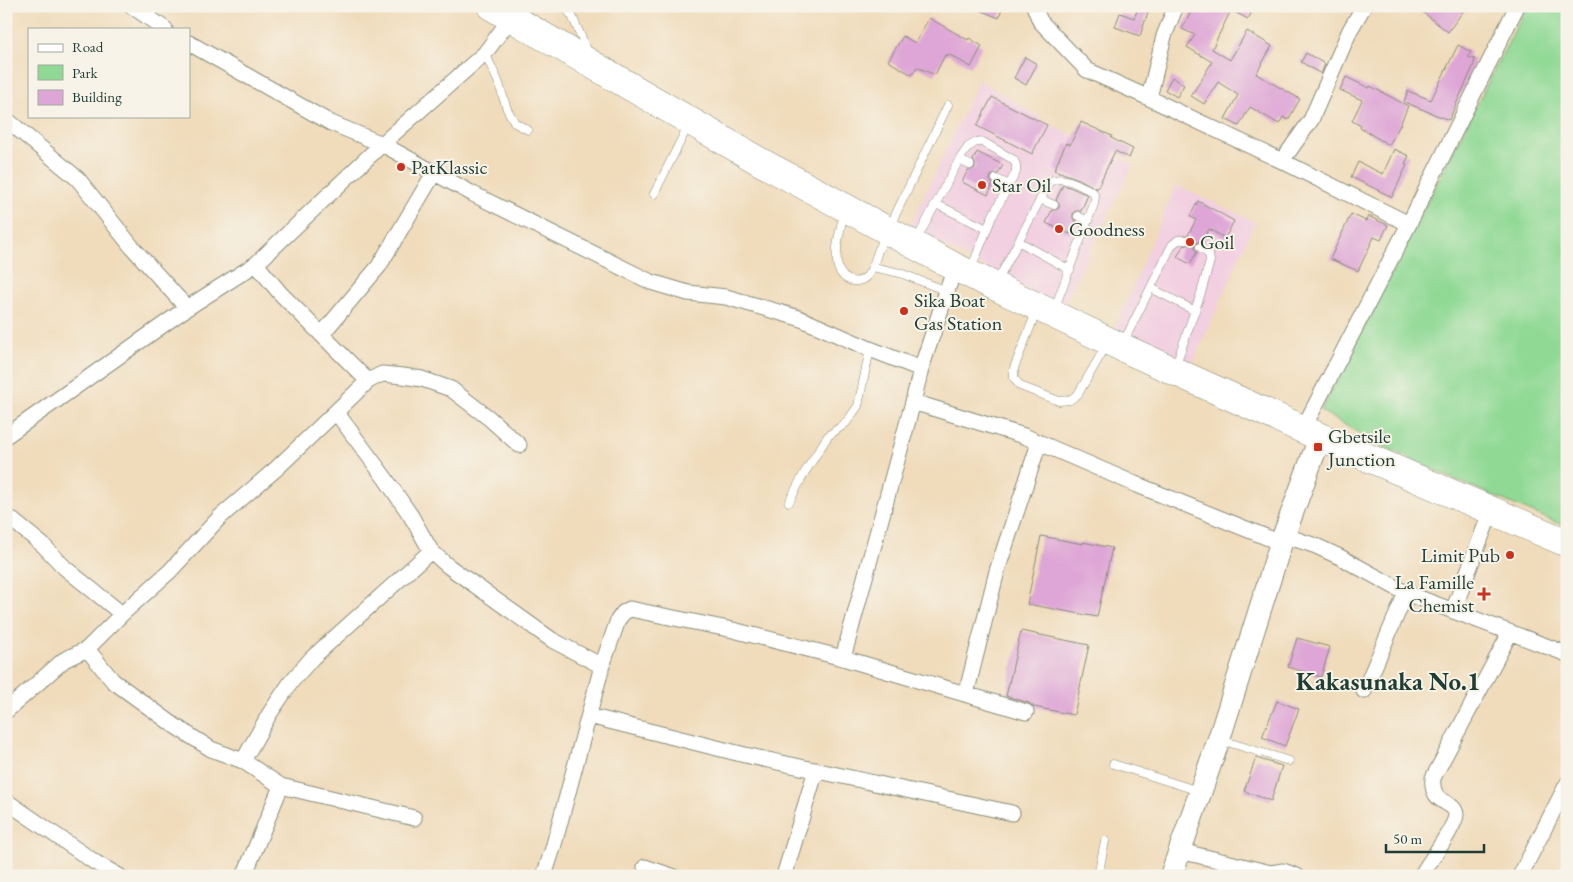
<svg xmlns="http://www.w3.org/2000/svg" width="1573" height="882" font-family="'EB Garamond',serif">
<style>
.built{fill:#f2cfe1}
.green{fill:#90d994;stroke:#588b64}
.building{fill:#dea6d6}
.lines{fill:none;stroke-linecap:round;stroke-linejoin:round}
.lane-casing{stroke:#888c78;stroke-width:9}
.street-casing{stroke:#888c78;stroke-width:17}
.secondary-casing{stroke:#888c78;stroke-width:24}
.highway-casing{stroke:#888c78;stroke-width:29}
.lane{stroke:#fff;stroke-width:8}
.street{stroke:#fff;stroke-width:15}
.secondary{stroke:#fff;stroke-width:22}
.highway{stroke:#fff;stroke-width:28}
.poi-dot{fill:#c8321e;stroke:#f7f3e8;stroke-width:2}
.labels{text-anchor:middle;stroke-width:4;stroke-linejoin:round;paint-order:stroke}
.poi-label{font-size:20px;fill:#1f3d34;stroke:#f7f3e8;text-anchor:start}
.district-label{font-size:25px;font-weight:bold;fill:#1f3d34;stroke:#f7f3e8}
</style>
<rect width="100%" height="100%" fill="#f7f3e8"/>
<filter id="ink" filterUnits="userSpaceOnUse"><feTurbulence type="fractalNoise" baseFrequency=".02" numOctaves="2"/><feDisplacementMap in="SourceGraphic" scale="10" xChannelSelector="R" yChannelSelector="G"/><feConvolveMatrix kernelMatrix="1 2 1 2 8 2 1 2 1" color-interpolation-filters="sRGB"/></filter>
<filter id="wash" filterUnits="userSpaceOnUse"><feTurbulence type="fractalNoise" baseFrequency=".0096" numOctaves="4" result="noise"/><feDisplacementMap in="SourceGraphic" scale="20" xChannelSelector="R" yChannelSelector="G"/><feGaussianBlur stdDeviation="1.12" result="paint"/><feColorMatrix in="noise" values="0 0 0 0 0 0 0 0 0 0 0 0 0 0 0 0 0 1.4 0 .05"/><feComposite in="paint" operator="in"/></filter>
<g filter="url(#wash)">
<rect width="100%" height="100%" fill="#f0dcbb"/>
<!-- built -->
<path class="built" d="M979 80 1058 129 1133 164 1062 308 909 228Z
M1176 185 1255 222 1191 367 1113 333Z"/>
<!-- green -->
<path class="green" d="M1527 6H1567V527L1449 477 1378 444 1321 411Z"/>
<g id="blocks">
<!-- building -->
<path class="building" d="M970 6H1003L999 18Z
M1139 6 1149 9 1140 36 1115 27 1120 13 1134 18Z
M1194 6H1255L1248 19 1231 10 1212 49 1230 60 1247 31 1272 46 1256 74 1300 99 1288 120 1283 117 1279 124 1250 107 1239 126 1225 119 1238 95 1218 82 1204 104 1191 96 1212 62 1187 47 1195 35 1182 29Z
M1415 6H1459L1464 10 1448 32Z
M929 18 968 40 969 38 982 46 971 67 948 54 947 56 945 55 935 75 917 67 912 75 888 61 903 36 915 43Z
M1458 45 1471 52 1468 57 1475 59 1473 67 1449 120 1404 102 1408 91 1431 100Z
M1306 53 1325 64 1321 74 1301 62Z
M1025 57 1037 64 1026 85 1014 78Z
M1172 77 1184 85 1177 97 1165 90Z
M1346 77 1369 88 1370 86 1408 106 1400 125 1389 145 1360 128 1361 126 1352 121 1362 100 1340 90Z
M992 97 1047 125 1032 154 977 126Z
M1081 122 1112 136 1111 138 1133 149 1129 158 1115 151 1097 189 1079 179 1054 170 1066 143 1070 145Z
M1394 149 1409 156 1405 164 1407 165 1392 197 1351 177 1358 162 1383 174Z
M977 152 1003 165 998 174H995L991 176 990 180 993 184 988 195 962 182 968 170H971L975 168V164L973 160Z
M1063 185 1070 187 1088 195 1081 211H1075L1073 214V219L1076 221 1070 234 1046 223 1052 210H1055L1059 208V204L1056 200Z
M1198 201 1234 221 1225 238 1209 229 1202 242H1198L1195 244V249L1197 252 1190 264 1177 257 1183 246 1188 245 1191 242V238L1188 235 1196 220 1190 216Z
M1351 214 1366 221 1368 216 1388 225 1381 240 1374 237 1358 271 1330 259Z
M1041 536 1083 544V542L1112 548 1097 617 1027 604Z
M1021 631 1089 645 1074 715 1034 707 1029 703 1006 696Z
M1297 638 1330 647 1321 677 1288 667Z
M1277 701 1299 709 1285 746 1262 737Z
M1256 758 1282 766 1271 801 1244 791Z"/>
</g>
</g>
<g filter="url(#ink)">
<use href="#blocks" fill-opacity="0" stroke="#888c78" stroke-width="1"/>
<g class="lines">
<defs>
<path id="lane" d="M564 6 572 16 588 52
M485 53 498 81 507 109 515 123 528 130
M959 160 970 165
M996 179 1009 185
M654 194 688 126
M1040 199 1054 205
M936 204 987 229
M844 212C841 228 835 246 837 262 838 278 855 288 867 276 873 269 875 260 878 251L948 105
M1078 216 1088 221
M916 241 959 160 968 147 976 142H983L1014 160 1016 165V172L992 217 971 269
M1018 241 1070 270
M873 267 900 273 947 291
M997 282 1050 181C1065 175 1079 185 1093 192L1095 197 1094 204 1054 310
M1151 288 1195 311
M1037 310 1014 368V378L1020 386 1059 401 1070 400 1078 394 1106 346
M1123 343 1172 245 1178 240H1186
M1175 367 1201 293 1210 261 1209 254 1200 247
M789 502 805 472 828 436 846 423 858 406 870 349
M1221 740 1289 761
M1113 764 1199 791
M1098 876 1105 841"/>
<path id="street" d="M132 6 165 29
M1034 6 1040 21 1087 70 1149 98
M1176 6 1164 36 1149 98 1282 161 1409 224
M189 43 331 123 382 144 473 194 651 282 688 293 726 297 799 318 870 349 921 369
M6 119 78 179 132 247 187 308
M1282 161 1311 120 1350 30 1364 6
M256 264 280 293 368 381
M322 334 379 266 434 173
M913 402 1024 436 1135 484 1281 543
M336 412 385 478 411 516 431 551 448 566 552 640 602 666
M1303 429 1409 224 1517 6
M6 436 187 308 256 264 382 144 485 53 511 18
M6 515 44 546 65 568 122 614
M1283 535 1316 546 1340 557 1406 593
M1453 611 1491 511
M87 649 113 681 175 726 211 749 243 761 281 786 244 876
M843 658 913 402 921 369 955 267
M1364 691 1406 593 1567 654
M966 694 997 571 1039 443
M6 711 64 660 87 649 122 614 170 571 220 517 277 468 368 381 382 374 403 376 422 379 451 389 489 418 519 445
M589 716 745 755 1012 813
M243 761 270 713 291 682 312 658 431 551
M281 786 414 818
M6 801 96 863 119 876
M1180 851 1271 873
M645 867 672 876
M544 876 553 848 602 666 618 620 623 613 630 609 733 630 843 658 1026 712
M784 876 816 770
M1269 876 1271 873 1283 871 1297 876
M1421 876C1428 864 1456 825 1456 815 1455 799 1430 806 1433 778L1510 633
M1520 876 1567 784"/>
<path id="secondary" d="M1171 876 1219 739 1281 543 1320 437"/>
<path id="highway" d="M491 6 759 161 955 267 1121 347 1320 437 1567 543"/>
</defs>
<!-- lane casing -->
<use href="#lane" class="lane-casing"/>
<!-- street casing -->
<use href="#street" class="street-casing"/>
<!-- secondary casing -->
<use href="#secondary" class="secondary-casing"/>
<!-- highway casing -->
<use href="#highway" class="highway-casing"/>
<!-- lane -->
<use href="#lane" class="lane"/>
<!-- street -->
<use href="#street" class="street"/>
<!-- secondary -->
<use href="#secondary" class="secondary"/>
<!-- highway -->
<use href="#highway" class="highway"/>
</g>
</g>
<!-- markers -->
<g class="poi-dot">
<circle cx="401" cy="167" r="5"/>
<circle cx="982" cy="185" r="5"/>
<circle cx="1059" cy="229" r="5"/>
<circle cx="1190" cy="242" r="5"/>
<circle cx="904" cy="311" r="5"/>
<rect x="1313" y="442" width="10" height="10" rx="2.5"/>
<circle cx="1510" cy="555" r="5"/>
<path d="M1481.5 586.5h5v5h5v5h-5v5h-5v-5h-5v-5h5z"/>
</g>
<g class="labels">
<!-- poi labels -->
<g class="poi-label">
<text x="411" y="174">PatKlassic</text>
<text x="992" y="192">Star Oil</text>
<text x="1069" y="236">Goodness</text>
<text x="1200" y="249">Goil</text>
<text x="914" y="307">Sika Boat<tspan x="914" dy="23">Gas Station</tspan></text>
<text x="1328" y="443">Gbetsile<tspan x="1328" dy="23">Junction</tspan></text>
<text x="1500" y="562" text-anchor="end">Limit Pub</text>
<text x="1474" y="589" text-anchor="end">La Famille<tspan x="1474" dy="23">Chemist</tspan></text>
</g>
<!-- district labels -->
<g class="district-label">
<text x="1388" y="690">Kakasunaka No.1</text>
</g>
</g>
<!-- margin -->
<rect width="1573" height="882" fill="none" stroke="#f7f3e8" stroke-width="25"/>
<!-- legend -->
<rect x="28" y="28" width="162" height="90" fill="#f7f3e8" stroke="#a1aaa0"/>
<rect x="38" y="44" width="25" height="8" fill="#ffffff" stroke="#a1aaa0"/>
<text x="72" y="52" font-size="15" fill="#1f3d34">Road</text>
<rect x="38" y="65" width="25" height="15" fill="#90d994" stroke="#a1aaa0"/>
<text x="72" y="78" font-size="15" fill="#1f3d34">Park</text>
<rect x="38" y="90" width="25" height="15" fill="#dea6d6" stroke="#a1aaa0"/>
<text x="72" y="102" font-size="15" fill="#1f3d34">Building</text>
<!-- scale -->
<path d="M1386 844v8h98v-8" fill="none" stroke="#1f3d34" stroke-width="2.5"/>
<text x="1393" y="844" font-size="15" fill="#1f3d34" stroke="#f7f3e8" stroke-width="4" paint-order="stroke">50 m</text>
</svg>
